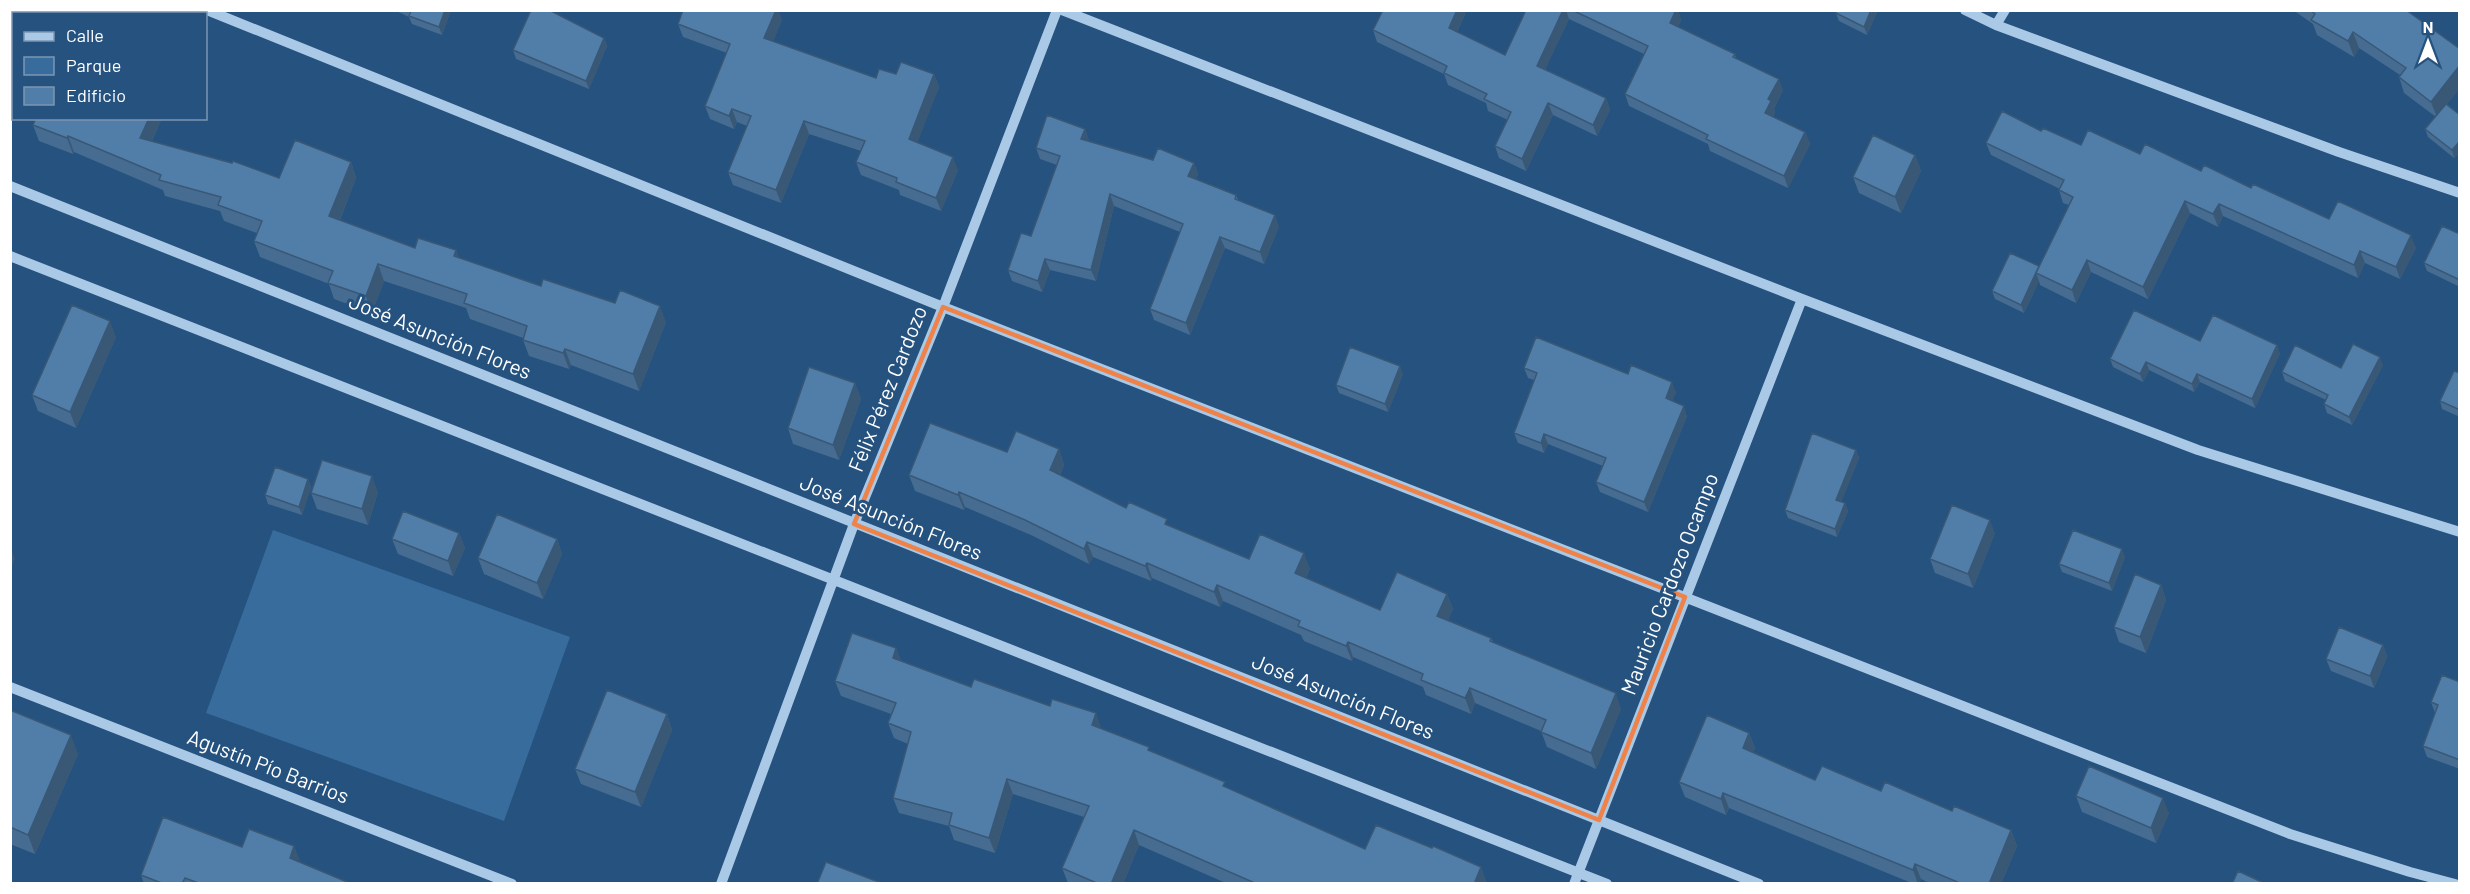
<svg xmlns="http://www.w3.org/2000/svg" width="2470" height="894" font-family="Barlow,sans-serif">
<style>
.green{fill:#386c9c}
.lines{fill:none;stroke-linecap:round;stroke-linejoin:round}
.minor{stroke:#aac9e6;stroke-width:10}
.wall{fill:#466c91}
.shaded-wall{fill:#395876}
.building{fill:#517ea9;stroke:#395876;stroke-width:1.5}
.marked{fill:none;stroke:#ee8249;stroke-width:4.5;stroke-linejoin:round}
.labels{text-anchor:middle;stroke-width:6;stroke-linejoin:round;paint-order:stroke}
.street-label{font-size:21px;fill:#fff;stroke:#25527e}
</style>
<rect width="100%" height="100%" fill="#25527e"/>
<!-- green -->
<path class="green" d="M273 530 570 637 504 821 206 713Z"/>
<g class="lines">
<!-- minor -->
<path class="minor" d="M207 10 943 307 2290 834 2410 872 2455 884
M1062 10 1802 299 2198 450 2460 532
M1965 10 1996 25 2339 152 2460 193
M1996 25 2005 10
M10 186 1759 884
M10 256 1607 884
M10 687 512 884
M721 884 854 524 943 307 1057 10
M1574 884 1802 299"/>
</g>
<!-- wall -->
<path class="wall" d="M394 10H451L442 35 412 24 409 17Z
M1381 10H1467L1457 32 1505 55 1526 10H1678L1681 20 1678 27 1735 54 1736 59 1783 90 1774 109 1775 112 1773 117 1805 132 1810 144 1788 188 1710 151 1708 144 1629 106 1625 94 1644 54 1569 19 1545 69 1606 98 1610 110 1597 136 1553 115 1526 171 1499 158 1495 146 1508 120 1488 111 1486 103 1448 85 1444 74 1377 42 1373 30 1382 11Z
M1837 10H1878L1867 35 1839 21 1836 13Z
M2293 10H2406L2460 49V88L2447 104 2460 115V152L2454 158 2428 137 2425 129 2436 117 2404 93 2399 77 2400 75 2359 48 2354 57 2317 35 2313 24Z
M782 20 773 41 876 78 896 74H934L939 87 917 142 958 170 941 211 900 195 899 190 861 175 856 162 861 151 809 134 781 203 733 185 728 172 747 126 737 122 734 129 710 119 705 106 727 53 683 37 678 24Z
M604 38 607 46 589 89 516 59 513 50Z
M162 118 152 141 279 178 351 162 356 178 340 220 415 248 456 250 459 258 541 286 666 322 639 391 571 365 569 369 529 356 523 340V338L470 319 466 308 384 281 372 313 334 299 329 284 260 257 254 241 257 233 224 221 220 211 165 196 163 190 74 152 73 154 39 141 33 125Z
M1085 129 1089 141 1153 160 1194 163 1198 174 1196 179 1236 195 1238 200 1279 226 1264 264 1225 248 1190 335 1154 320 1150 309 1180 232 1114 206 1096 281 1050 270 1042 292 1012 281 1008 270 1031 236 1057 165 1040 159 1036 148Z
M2041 131 2081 145 2140 154 2201 171 2251 188 2329 219 2416 248 2400 279 2365 263 2358 278 2223 216 2218 227 2190 213 2148 299 2091 272 2076 303 2040 285 2039 281 2024 313 1995 299 1992 291 2039 266 2069 205 2063 203 2059 190 2060 189 1991 155 1986 143Z
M1915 155 1921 171 1901 213 1859 193 1853 177Z
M2460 234V287L2427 271 2424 263Z
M116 337 76 428 38 411 32 395Z
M2200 341 2280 353 2255 408 2200 382 2194 392 2149 370 2143 382 2113 367 2110 359Z
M2383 365 2352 425 2327 413 2324 404 2326 400 2285 381 2282 372Z
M1524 368 1628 374 1676 392 1672 401 1687 416 1648 512 1600 492 1596 482 1603 466 1548 444 1544 453 1518 443 1514 433 1534 380 1528 378Z
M2460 373V417L2442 409 2440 401Z
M1403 374 1388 412 1339 393 1336 385Z
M855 383 861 399 839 460 793 444 788 428Z
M1059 449 1064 465 1060 475 1126 508 1249 559 1310 568 1306 578 1380 610 1447 594 1453 609 1448 620 1491 638 1493 642 1621 709 1596 769 1547 747 1541 731 1475 703 1471 714 1426 695 1423 687 1353 657 1352 661 1304 641 1301 635 1223 601 1220 607 1152 578 1151 581 1093 557 1089 564 1031 535 965 507 964 510 915 491 909 475 1007 452Z
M1856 450 1859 458 1841 502 1845 503 1848 511 1837 537 1788 518 1785 510Z
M308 479 311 487 302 515 268 504 265 495Z
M378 492 368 525 317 509 311 493Z
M459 533 465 548 453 576 398 554 392 539Z
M1995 533 1973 588 1935 573 1930 559Z
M557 539 562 554 543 599 484 574 478 558Z
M2125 557 2112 591 2062 572 2059 564Z
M2161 585 2166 600 2146 653 2119 642 2114 627Z
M2383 645 2387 657 2374 688 2331 671 2326 659Z
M896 648 901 661 971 687 1101 728 1151 751 1227 788 1365 849 1432 848 1481 867 1486 882V884H1228L1139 845 1123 884H1069L1068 883 1062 868 1084 817 1013 794 995 853 954 840 949 826 899 813 893 798 908 744 894 738 888 723 891 714 841 696 835 681Z
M2460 682V769L2427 757 2423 746 2435 713 2431 702Z
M10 710 78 754 35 854 10 844Z
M667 714 672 730 641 807 581 784 575 769Z
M1749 733 1755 748 1753 752 1815 780 1881 791 1952 811 2011 830 2017 846 2001 884H1931L1921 879 1919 884H1914L1729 808 1726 815 1685 797 1679 782Z
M2076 796 2169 813 2156 843 2082 812Z
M294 846 300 862 352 884H144L141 875 242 847Z"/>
<!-- shaded-wall -->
<path class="shaded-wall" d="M445 10H451L442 35 439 27Z
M776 10H779L782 20 769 51 764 38Z
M1457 10H1467L1453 40 1449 28Z
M1563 10H1566L1569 19 1542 77 1537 66Z
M1676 10H1678L1681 20 1674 35 1670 23Z
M1871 10H1878L1867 35 1864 27Z
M2353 32 2359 48 2354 57 2348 41Z
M604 38 607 46 589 89 586 81Z
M2460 65V88L2437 117 2431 102Z
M934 74 939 87 914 152 909 139Z
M1779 79 1783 90 1774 109 1775 112 1769 125 1765 113 1768 99Z
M1606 98 1610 110 1597 136 1593 125Z
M1548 103 1553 115 1526 171 1522 159Z
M732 109 737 122 734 129 729 116Z
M149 118H162L146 154 140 138Z
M804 121 809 134 781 203 776 190Z
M1085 129 1089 140 1086 150 1081 139Z
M1805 132 1810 144 1788 188 1784 176Z
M68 136 74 152 73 154 67 138Z
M2460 141V152L2454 158 2452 150Z
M1915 155 1921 171 1901 213 1895 197Z
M953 157 958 170 941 211 936 198Z
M351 162 356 178 335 232 329 216Z
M1194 163 1198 174 1193 188 1188 176Z
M1110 194 1114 206 1096 281 1091 270Z
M2185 201 2190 213 2148 299 2143 287Z
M2219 204 2223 216 2218 227 2213 214Z
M1275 215 1279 226 1264 264 1260 252Z
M2411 235 2416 248 2400 279 2396 267Z
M1220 237 1225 248 1190 335 1186 323Z
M456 250 462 266 454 256Z
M2360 251 2365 263 2358 278 2354 265Z
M1045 259 1050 270 1042 292 1038 281Z
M2087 260 2091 272 2076 303 2072 290Z
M378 264 384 281 372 313 366 296Z
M2036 273 2039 281 2024 313 2021 305Z
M660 306 666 322 639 391 633 374Z
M110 321 116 337 76 428 70 412Z
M2277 345 2280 353 2255 408 2252 399Z
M565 349 571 365 569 369 563 353Z
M2380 357 2383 365 2352 425 2349 417Z
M2146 362 2149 370 2143 382 2140 374Z
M1400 366 1403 374 1388 412 1385 404Z
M2197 374 2200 382 2194 392 2192 384Z
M1672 382 1676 392 1670 408 1666 398Z
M855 383 861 399 839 460 833 445Z
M1684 406 1687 416 1648 512 1644 502Z
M1544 434 1548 444 1544 453 1541 443Z
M1059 449 1064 465 1055 485 1050 470Z
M1856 450 1859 458 1839 508 1836 500Z
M372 476 378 492 368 525 362 509Z
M308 479 311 487 302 515 299 507Z
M959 492 965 507 964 510 958 495Z
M1845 503 1848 511 1837 537 1835 529Z
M1990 520 1995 533 1973 588 1968 574Z
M459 533 465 548 453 576 448 561Z
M557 539 562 554 543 599 537 583Z
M1087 542 1093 557 1089 564 1084 549Z
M10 545 15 559 10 572Z
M2122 549 2125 557 2112 591 2109 583Z
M1304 553 1310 568 1301 589 1295 573Z
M1147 563 1152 578 1151 581 1145 566Z
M1217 585 1223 601 1220 607 1214 592Z
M2161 585 2166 600 2146 653 2140 637Z
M1447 594 1453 609 1443 631 1437 616Z
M1348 642 1353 657 1352 661 1346 646Z
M2383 645 2387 657 2374 688 2370 676Z
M896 648 902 663 893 658Z
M1470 688 1475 703 1471 714 1465 698Z
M1616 693 1621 709 1596 769 1591 753Z
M1096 713 1101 728 1092 725Z
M667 714 672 730 641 807 635 792Z
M1749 733 1755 748 1748 764 1743 748Z
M71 735 78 754 35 854 28 835Z
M1007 779 1013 794 995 853 989 838Z
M1723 793 1729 808 1726 815 1721 799Z
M2163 798 2169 813 2156 843 2151 828Z
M1134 830 1139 845 1123 884H1111Z
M2011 830 2017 846 2001 884H1989Z
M294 846 301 864 290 858Z
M1915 864 1921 879 1919 884H1918L1913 870Z
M1481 867 1486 882V884H1474Z"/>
<!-- building -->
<path class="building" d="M531 10H549L604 38 586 81 513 50Z
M683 10H776L764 38 876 78 879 69 896 74 901 62 934 74 909 139 953 157 936 198 896 182 897 178 856 162 865 141 804 121 776 190 728 172 751 116 732 109 729 116 705 106 730 44 678 24Z
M1383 10H1457L1449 28 1505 55 1526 10H1563L1537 66 1606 98 1593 125 1548 103 1522 159 1495 146 1511 112 1484 99 1487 94 1444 73 1447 66 1373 30Z
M1572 10H1676L1670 23 1735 54 1733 57 1779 79 1768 99 1771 101 1765 113 1805 132 1784 176 1706 139 1708 135 1625 94 1648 46Z
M1837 10H1871L1864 27 1836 13Z
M2310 10H2406L2460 49V65L2431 102 2399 77 2406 68 2353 32 2348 41 2311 20 2315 14Z
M411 11V10H445L439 27 409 16Z
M2446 104 2460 115V141L2452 150 2425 129Z
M2002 111 2041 131 2043 128 2081 145 2088 130 2140 154 2145 144 2201 171 2204 165 2251 188 2253 184 2329 219 2338 201 2411 235 2396 267 2360 251 2354 265 2219 204 2213 214 2185 201 2143 287 2087 260 2072 290 2036 273 2073 197 2059 190 2064 180 1986 143Z
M1047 115 1085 129 1081 139 1153 160 1158 148 1194 163 1188 176 1236 195 1235 199 1275 215 1260 252 1220 237 1186 323 1150 309 1183 224 1110 194 1091 270 1045 259 1038 281 1008 270 1021 233 1031 236 1060 156 1036 148Z
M36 118H149L140 138 232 163 233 161 279 178 295 140 351 162 329 216 415 248 418 238 456 250 454 256 541 286 543 279 615 303 620 290 660 306 633 374 565 349 563 353 523 340 527 326 464 303 467 294 378 264 366 296 328 283 333 271 254 241 262 221 218 205 221 197 159 180 161 175 68 136 67 138 33 125Z
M1873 135 1915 155 1895 197 1853 177Z
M2442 226 2460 234V280L2424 263Z
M2010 253 2039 266 2021 305 1992 291Z
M72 305 110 321 70 412 32 395Z
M2134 310 2200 341 2213 315 2277 345 2252 399 2197 374 2192 384 2146 362 2140 374 2110 359Z
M1536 337 1628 374 1631 365 1672 382 1666 398 1684 406 1644 502 1596 482 1606 458 1544 434 1541 443 1514 433 1537 373 1524 368Z
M2353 344 2380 357 2349 417 2324 404 2328 395 2282 372 2295 345 2341 368Z
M1350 347 1400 366 1385 404 1336 385Z
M809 367 855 383 833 445 788 428Z
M2454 371 2460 373V410L2440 401Z
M930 423 1007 452 1016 431 1059 449 1050 470 1126 508 1129 502 1167 519 1165 524 1249 559 1260 534 1304 553 1295 573 1380 610 1397 572 1447 594 1437 616 1491 638 1490 641 1616 693 1591 753 1541 732 1546 720 1470 688 1465 698 1421 680 1423 674 1348 642 1346 646 1298 626 1300 621 1217 585 1214 592 1147 563 1145 566 1087 542 1084 549 1025 520 959 492 958 495 909 475Z
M1812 433 1856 450 1836 500 1845 503 1835 529 1785 510Z
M322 460 372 476 362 509 311 493Z
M275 467 308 479 299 507 265 495Z
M1952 505 1990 520 1968 574 1930 559Z
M403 511 459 533 448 561 392 539Z
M497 514 557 539 537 583 478 558Z
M2073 530 2122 549 2109 583 2059 564Z
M2135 574 2161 585 2140 637 2114 627Z
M2339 627 2383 645 2370 676 2326 659Z
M852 633 896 648 893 658 971 687 974 679 1050 706 1052 699 1096 713 1092 725 1149 747 1148 750 1225 782 1223 786 1365 849 1376 825 1432 848 1433 846 1481 867 1474 884H1257L1134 830 1111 884H1099L1062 868 1089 806 1007 779 989 838 949 825 952 813 893 798 911 732 888 723 896 703 835 681Z
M2442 675 2460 682V760L2423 746 2438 705 2431 702Z
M607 690 667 714 635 792 575 769Z
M10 710 71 735 28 835 10 827Z
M1707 715 1749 733 1743 748 1815 780 1822 766 1881 791 1885 782 1952 811 1954 806 2011 830 1989 884H1962L1915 864 1913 870 1723 793 1721 799 1679 782Z
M2089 766 2163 798 2151 828 2076 796Z
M163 817 242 847 249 829 294 846 290 858 352 884H201L185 878 182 884H164L141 875Z
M826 862 884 884H817Z
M2238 871 2266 884H2232Z"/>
<!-- marked area -->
<path class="marked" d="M943 307 1685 597 1599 820 854 524Z"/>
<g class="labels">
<!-- street labels -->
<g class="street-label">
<text transform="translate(440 337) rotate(22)" y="7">José Asunción Flores</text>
<text transform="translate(888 389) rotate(-68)" y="7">Félix Pérez Cardozo</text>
<text transform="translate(891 518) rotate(22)" y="7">José Asunción Flores</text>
<text transform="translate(1670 584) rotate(-69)" y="7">Mauricio Cardozo Ocampo</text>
<text transform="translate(1343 697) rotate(22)" y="7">José Asunción Flores</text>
<text transform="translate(268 767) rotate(21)" y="7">Agustín Pío Barrios</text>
</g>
</g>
<!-- border -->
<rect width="2470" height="894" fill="none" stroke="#ffffff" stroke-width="24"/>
<!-- legend -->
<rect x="12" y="12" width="195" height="108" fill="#25527e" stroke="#7c97b2" stroke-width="1.5"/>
<rect x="24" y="32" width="30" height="9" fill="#aac9e6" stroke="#7c97b2" stroke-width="1.5"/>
<text x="66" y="42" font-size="18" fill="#ffffff">Calle</text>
<rect x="24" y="57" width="30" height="18" fill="#386c9c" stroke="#7c97b2" stroke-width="1.5"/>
<text x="66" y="72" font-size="18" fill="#ffffff">Parque</text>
<rect x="24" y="87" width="30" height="18" fill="#517ea9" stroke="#7c97b2" stroke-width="1.5"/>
<text x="66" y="102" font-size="18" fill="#ffffff">Edificio</text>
<!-- north arrow -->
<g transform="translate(2428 42)" stroke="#25527e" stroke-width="4.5" paint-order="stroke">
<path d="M0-4.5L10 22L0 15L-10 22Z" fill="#ffffff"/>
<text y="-9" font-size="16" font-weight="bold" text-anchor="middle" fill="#ffffff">N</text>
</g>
</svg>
